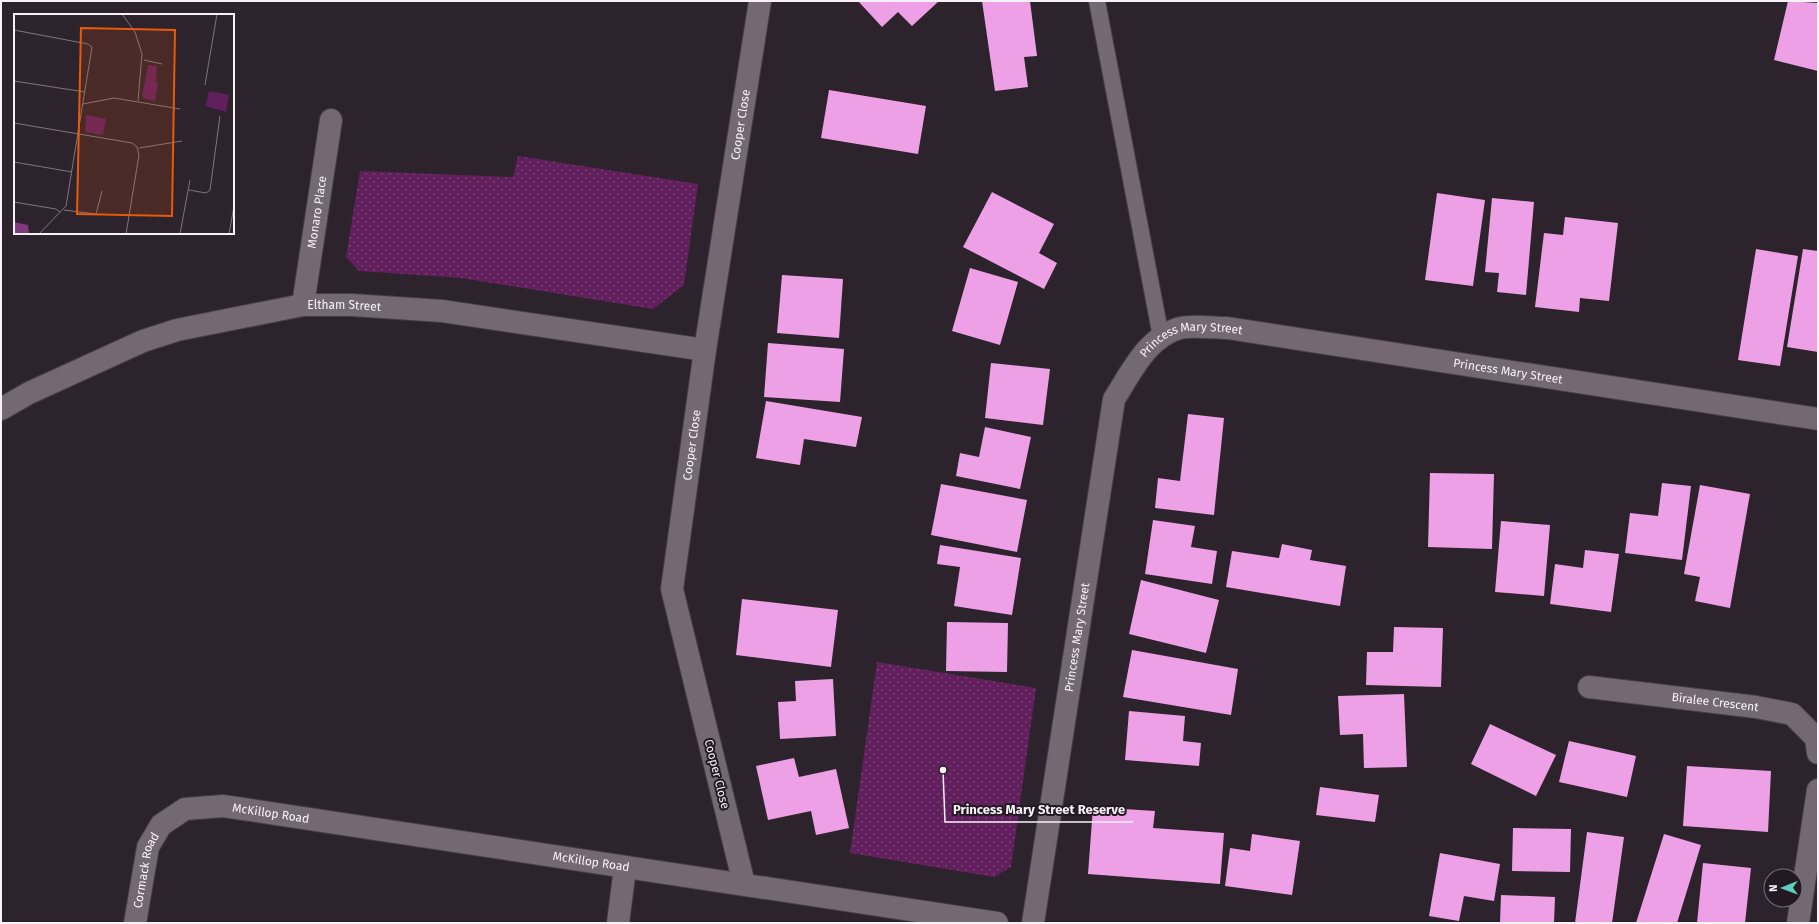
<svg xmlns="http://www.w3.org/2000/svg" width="1819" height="924" font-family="'Fira Sans',sans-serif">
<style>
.grass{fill:url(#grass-dots)}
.building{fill:#eea0e7}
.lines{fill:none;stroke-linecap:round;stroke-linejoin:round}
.lane-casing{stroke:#473e46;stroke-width:18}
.street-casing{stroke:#473e46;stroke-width:24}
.lane{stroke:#746873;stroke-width:16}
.street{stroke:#746873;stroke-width:22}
.labels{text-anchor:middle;stroke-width:4;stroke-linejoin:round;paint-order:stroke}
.street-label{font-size:12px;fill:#f9f1f8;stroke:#231922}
.inset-road{fill:none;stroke:#7f757e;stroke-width:1}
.view{fill:#e8590c;fill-opacity:0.15;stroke:#e8590c;stroke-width:2}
.inset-edge{fill:none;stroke:#f9f1f8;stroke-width:2}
.leader{fill:none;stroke:#f9f1f8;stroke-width:1.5}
.callout-dot{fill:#f9f1f8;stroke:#231922;stroke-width:1.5}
.callout-label{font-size:13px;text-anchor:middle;font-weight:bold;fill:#f9f1f8;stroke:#231922;stroke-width:4;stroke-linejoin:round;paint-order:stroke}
</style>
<defs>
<pattern id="grass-dots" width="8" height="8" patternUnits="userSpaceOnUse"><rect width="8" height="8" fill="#61205d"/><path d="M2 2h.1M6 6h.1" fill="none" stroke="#784175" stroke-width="1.8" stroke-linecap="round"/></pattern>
</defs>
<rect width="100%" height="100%" fill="#2d232c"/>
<!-- grass -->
<path class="grass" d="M518 156 698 184 684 285 653 309 461 278 359 271 346 257 360 171 513 177Z
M877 662 1036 688 1011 867 994 877 850 853Z"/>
<!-- building -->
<path class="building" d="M858 1H939L912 26 898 12 882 27Z
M982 1H1030L1037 56 1024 57 1028 87 995 91Z
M1788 1 1818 3V71L1774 60Z
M829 90 926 106 918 154 821 138Z
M992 192 1054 224 1039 253 1057 263 1044 289 963 247Z
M1437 193 1485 200 1473 286 1425 280Z
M1492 198 1534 202 1526 295 1497 292 1499 273 1485 272Z
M1565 217 1618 223 1609 301 1580 298 1579 312 1535 307 1544 233 1563 235Z
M1756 249 1798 256 1780 366 1738 360Z
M1803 249 1818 251V352L1787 347Z
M970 268 1018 282 1000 345 952 331Z
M782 275 843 279 839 338 777 333Z
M768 343 844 349 840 402 764 397Z
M991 363 1050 369 1043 425 985 418Z
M766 401 862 417 856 447 804 439 800 465 756 458Z
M1188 414 1224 418 1214 515 1155 508 1158 478 1180 481Z
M985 427 1031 437 1020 489 956 476 960 453 979 457Z
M1430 473 1494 474 1492 549 1428 547Z
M1662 483 1691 486 1682 560 1625 553 1630 513 1658 516Z
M941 484 1027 500 1017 552 931 535Z
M1700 485 1750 494 1730 608 1695 601 1700 577 1684 574Z
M1153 520 1195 526 1191 547 1217 551 1212 584 1145 574Z
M1501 521 1550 525 1544 596 1495 592Z
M1282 544 1312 550 1310 560 1346 566 1340 606 1226 587 1232 551 1279 558Z
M940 545 1021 558 1012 615 954 606 960 567 937 564Z
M1585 550 1619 554 1611 612 1550 604 1555 564 1583 568Z
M1141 580 1219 600 1206 653 1129 634Z
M742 599 838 610 831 667 736 655Z
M947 622 1008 623 1007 672 946 671Z
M1394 627 1443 628 1441 687 1366 685 1367 652H1393Z
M1132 650 1238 669 1231 715 1123 697Z
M833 679 836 736 780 739 778 702 796 701 795 681Z
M1404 694 1407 767 1364 768 1363 734 1340 735 1338 696Z
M1129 711 1185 716 1183 741 1201 743 1199 766 1125 760Z
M1490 724 1556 755 1536 796 1471 764Z
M1569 741 1636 756 1627 797 1559 782Z
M794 758 799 777 836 769 849 828 816 835 811 811 768 820 756 766Z
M1687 766 1771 771 1768 832 1683 826Z
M1320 787 1379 795 1375 822 1316 815Z
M1093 807 1155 811 1153 828 1224 833 1220 884 1088 874Z
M1513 828 1571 829 1570 872 1512 871Z
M1587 832 1624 837 1612 923H1575Z
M1252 834 1300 841 1292 895 1225 886 1230 848 1250 851Z
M1664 834 1701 845 1677 923H1636Z
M1440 853 1500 864 1494 901 1464 896 1459 921 1429 916Z
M1703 863 1751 868 1745 923H1697Z
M1501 895 1555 897 1554 923H1500Z"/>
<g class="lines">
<defs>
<path id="lane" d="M1097 1 1161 337"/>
<g id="street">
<path id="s1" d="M303 305 331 120"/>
<path id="s2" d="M1 409 29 393 143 341 177 330 303 305H352L442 311 705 350"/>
<path id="s3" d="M1589 687 1756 707 1792 714 1816 738 1818 753"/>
<path id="s4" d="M744 884 672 589 705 350 760 1"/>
<path id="s5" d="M135 923 148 847 161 825 185 809 223 806 997 923"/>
<path d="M618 923 625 868"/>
<path id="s6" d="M1033 923 1114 399C1131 373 1147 337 1180 328 1192 325 1214 328 1227 328L1818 419"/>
<path d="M1798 923 1818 790"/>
</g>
</defs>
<!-- lane casing -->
<use href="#lane" class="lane-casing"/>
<!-- street casing -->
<use href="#street" class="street-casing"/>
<!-- lane -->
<use href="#lane" class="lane"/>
<!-- street -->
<use href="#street" class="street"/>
</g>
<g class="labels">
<!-- street labels -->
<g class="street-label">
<text dy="4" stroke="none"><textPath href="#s4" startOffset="773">Cooper Close</textPath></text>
<text dy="4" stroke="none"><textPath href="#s1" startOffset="94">Monaro Place</textPath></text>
<text dy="4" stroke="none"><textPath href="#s2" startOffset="363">Eltham Street</textPath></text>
<text dy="4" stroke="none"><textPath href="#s6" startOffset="637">Princess Mary Street</textPath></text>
<text dy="4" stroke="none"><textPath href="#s6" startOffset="961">Princess Mary Street</textPath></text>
<text dy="4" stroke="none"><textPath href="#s4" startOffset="449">Cooper Close</textPath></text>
<text dy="4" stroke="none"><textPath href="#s6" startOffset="289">Princess Mary Street</textPath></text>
<text dy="4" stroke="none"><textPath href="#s3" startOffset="127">Biralee Crescent</textPath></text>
<text transform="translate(717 774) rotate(76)" y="4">Cooper Close</text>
<text dy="4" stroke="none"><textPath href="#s5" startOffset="218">McKillop Road</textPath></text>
<text dy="4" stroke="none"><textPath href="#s5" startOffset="542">McKillop Road</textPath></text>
<text dy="4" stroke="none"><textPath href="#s5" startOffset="54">Cormack Road</textPath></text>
</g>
</g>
<!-- overview -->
<g transform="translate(14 14)">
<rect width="220" height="220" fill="#2d232c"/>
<path d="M134 51 143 52 142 68 144 69 141 87 131 85 128 82ZM195 77 215 81 212 98 192 92ZM72 101 92 105 89 121 71 118Z" fill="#61205d"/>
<path d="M0 208 14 211 15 220H0Z" fill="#803a7c"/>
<path class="inset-road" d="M108 0 121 18 128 40 124 87M0 16 74 30 78 33 52 192 25 220M130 46 148 50M0 67 71 78M191 71 203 0M69 90 100 84 166 95M0 109 118 129 123 133 125 141 112 220M125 134 168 127M0 148 58 158M175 176 192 179 196 176 206 102M0 188 42 195 46 198M50 196 82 200 88 177M166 220 176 166M215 220 220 192"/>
<path class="view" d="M67 14 161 16 158 202 63 200Z"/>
<rect width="220" height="220" class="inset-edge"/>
</g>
<!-- callouts -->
<path class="leader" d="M943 770L945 822H1133"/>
<circle class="callout-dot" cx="943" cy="770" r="4"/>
<g class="callout-label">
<text x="1039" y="814">Princess Mary Street Reserve</text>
</g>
<!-- border -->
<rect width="1819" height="924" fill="none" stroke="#f9f1f8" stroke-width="4"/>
<!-- north arrow -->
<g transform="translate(1783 888) rotate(269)"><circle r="19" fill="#231922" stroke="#796f78"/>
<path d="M0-3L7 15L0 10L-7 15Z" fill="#5cceba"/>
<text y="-6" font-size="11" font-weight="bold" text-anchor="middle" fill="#f9f1f8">N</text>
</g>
</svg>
